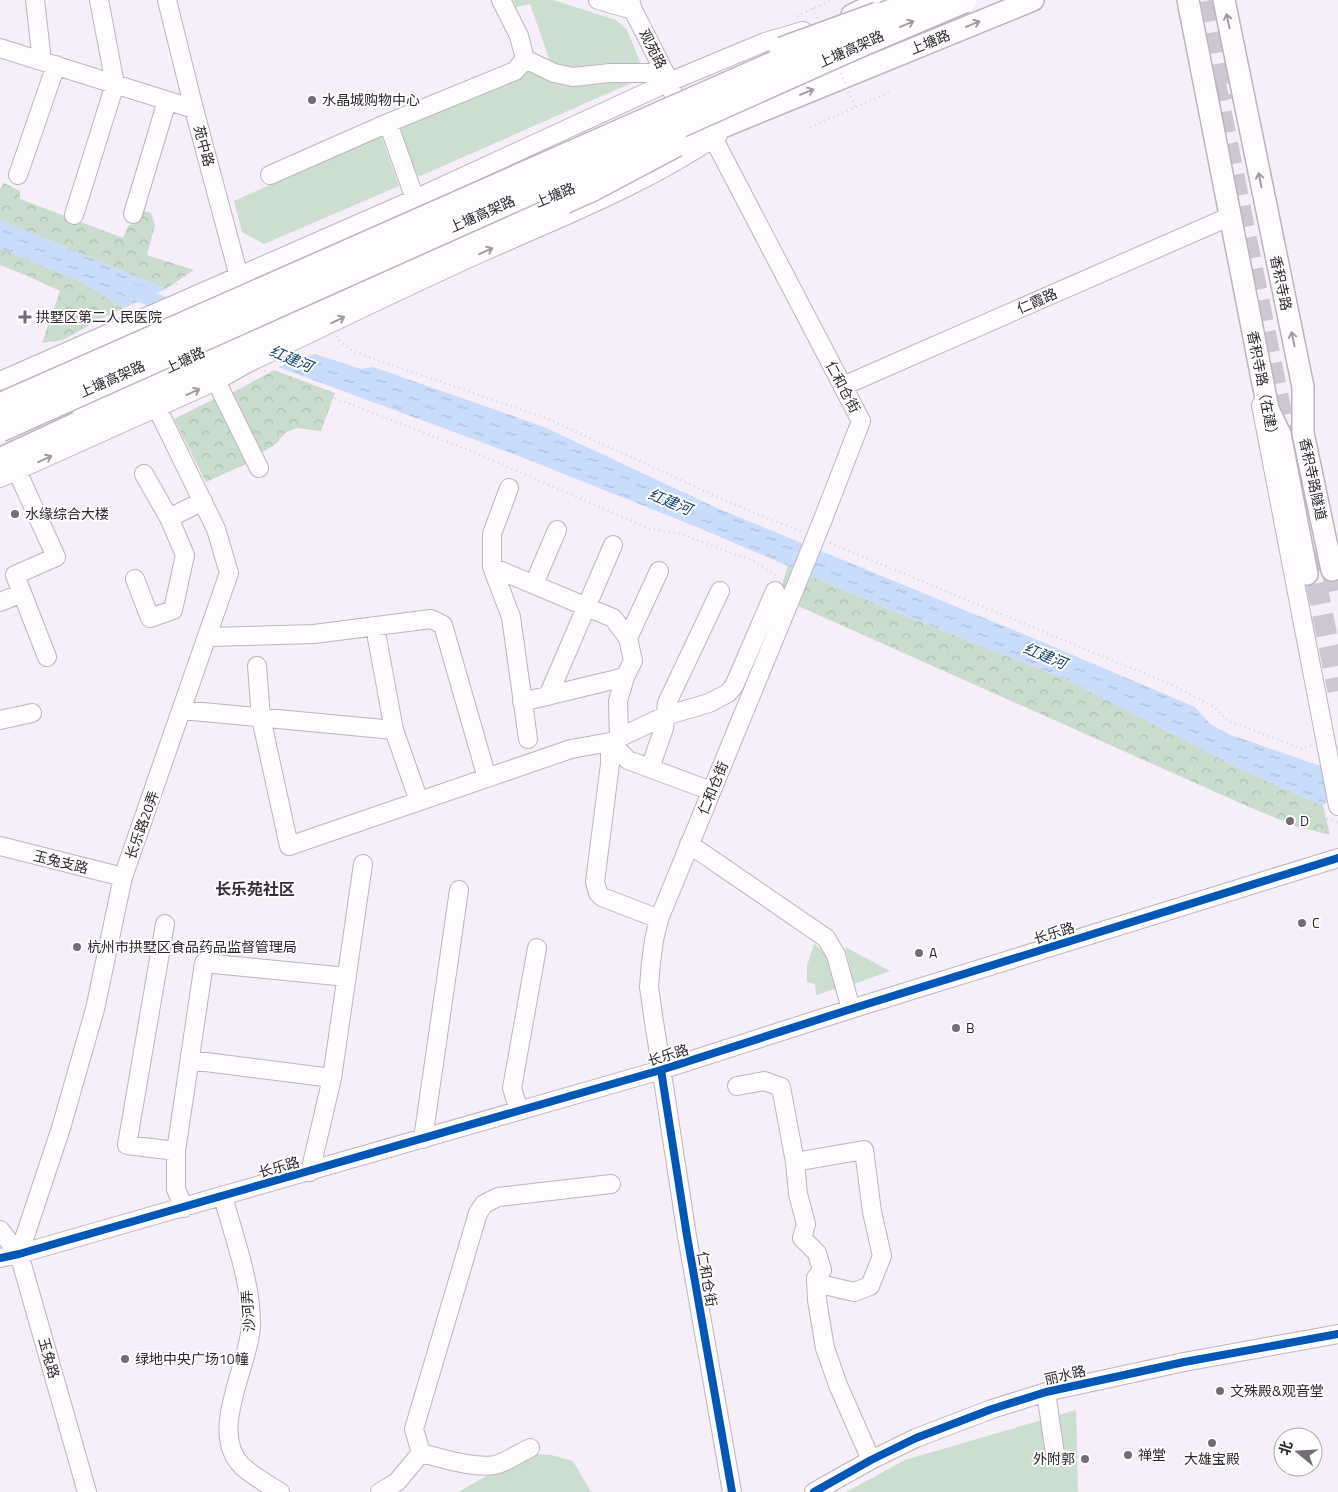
<svg xmlns="http://www.w3.org/2000/svg" width="1338" height="1492" font-family="'Titillium Web','Noto Sans SC',sans-serif">
<style>
.green{fill:#cbdecf}
.forest{fill:url(#forest-crowns)}
.water{fill:url(#water-ripples)}
.lines{fill:none;stroke-linecap:round;stroke-linejoin:round}
.canal{stroke:#c9dcfb;stroke-width:15}
.major-tunnel{stroke:#cec6d0;stroke-width:21;stroke-dasharray:21 11;stroke-linecap:butt}
.minor-casing{stroke:#bcb5be;stroke-width:20}
.major-casing{stroke:#bcb5be;stroke-width:24}
.highway-casing{stroke:#bcb5be;stroke-width:28}
.path{stroke:#d7d4d7;stroke-width:2.5;stroke-dasharray:1 4;stroke-linecap:butt}
.minor{stroke:#fefcfe;stroke-width:18}
.major{stroke:#fefcfe;stroke-width:21}
.highway{stroke:#fefcfe;stroke-width:25}
.minor-bridge-casing{stroke:#bcb5be;stroke-width:20;stroke-linecap:butt}
.highway-bridge-casing{stroke:#bcb5be;stroke-width:28;stroke-linecap:butt}
.path-bridge{stroke:#d7d4d7;stroke-width:2.5;stroke-dasharray:1 4;stroke-linecap:butt}
.minor-bridge{stroke:#fefcfe;stroke-width:18}
.highway-bridge{stroke:#fefcfe;stroke-width:25}
.cycleway-casing{stroke:#fff;stroke-width:11}
.cycleway{stroke:#0057b8;stroke-width:8}
.oneway{stroke:#a09ca0}
.poi-dot{fill:#736c75;stroke:#fff;stroke-width:2}
.labels{text-anchor:middle;stroke-width:4;stroke-linejoin:round;paint-order:stroke}
.street-label{font-size:14px;fill:#2c262e;stroke:#fff}
.poi-label{font-size:14px;fill:#2c262e;stroke:#fff;text-anchor:start}
.water-label{font-size:15px;font-style:italic;fill:#15406f;stroke:#fff}
.quarter-label{font-size:16px;font-weight:bold;fill:#362a3a;stroke:#fff}
</style>
<defs>
<pattern id="forest-crowns" width="20" height="18" patternUnits="userSpaceOnUse" patternTransform="scale(1.25)"><rect width="20" height="18" fill="#cadcce"/><path d="M2 6a3 3 0 1 1 6 0M12 15a3 3 0 1 1 6 0" fill="none" stroke="#aebdb1"/></pattern>
<pattern id="water-ripples" width="26" height="14" patternUnits="userSpaceOnUse" patternTransform="scale(1.25)"><rect width="26" height="14" fill="#c9dcfb"/><path d="M2 4q2-2 4 0t4 0M15 11q2-2 4 0t4 0" fill="none" stroke="#adbdd7"/></pattern>
</defs>
<rect width="100%" height="100%" fill="#f6eef9"/>
<!-- green -->
<path class="green" d="M513 0H553L616 20 627 30 641 64C630 64 620 63 609 63 586 64 572 72 550 61L530 4 516 7Z
M526 69 551 81H636L418 177 399 129 516 80Z
M381 135 399 186 264 244 242 232 234 201Z
M814 944C831 956 832 970 838 988L816 995 815 984 807 982V966Z
M845 947 890 971 854 984Z
M1076 1410 1078 1492H846L905 1460Z
M531 1454 551 1455 573 1461 591 1492H458L492 1473Z"/>
<!-- forest -->
<path class="forest" d="M4 183 20 191V199L123 238 128 226 137 222 144 211 151 213 155 225 147 255 194 270 166 289 0 220V189Z
M0 248 80 281 124 308 102 318 63 340 42 343 60 291 25 275 0 265Z
M274 370 335 393 321 431 297 428 285 433 277 443 261 453 232 393Z
M216 398 246 464 206 482 174 419Z
M788 566 886 608 1070 681 1239 768 1323 806 1330 835 1295 826 1240 803 778 597Z"/>
<!-- water -->
<path class="water" d="M0 220 166 289 124 308 80 281 0 248Z
M315 354 361 369 373 367 544 427 719 509 1028 636 1195 707 1210 724 1231 735 1329 769 1338 786 1323 806 1239 768 1070 681 886 608 697 527 524 458 278 367Z"/>
<g class="lines">
<!-- canal -->
<path class="canal" d="M130 290 200 320
M265 348 313 369"/>
<!-- major-tunnel -->
<path class="major-tunnel" d="M1211 0 1230 99
M1215 81 1287 441
M1310 552 1338 691
M1332 570 1338 600"/>
<defs>
<path id="minor" d="M35 0 42 61
M167 0 194 109 242 288
M598 0 633 10
M630 0 633 10 665 73 675 98
M0 48 194 109
M525 59 554 73 573 77 610 73H665
M388 123 415 199
M710 132 861 421 823 519
M18 175 56 65
M270 175 388 123 515 71 525 59 519 36 501 0
M133 214 167 101
M74 215 115 84 99 0
M0 381 415 199 669 82 765 42 803 31
M216 381 259 468
M843 386 1231 216
M1261 405 1338 806
M17 471 56 557 15 575 47 657
M0 478 216 381 248 363C327 325 405 287 485 251 564 216 646 184 718 135
M509 488 492 534V567L511 617 528 739
M169 518 203 501
M492 567 613 618 628 638 633 661 625 677 618 701 619 738
M135 579 150 618 173 610 185 555 169 518 144 474
M534 584 557 530
M0 602 22 593
M208 637 314 634 431 619 443 625 487 778
M377 638 394 730 419 801
M628 638 659 571
M257 666 261 718 289 846 571 749 610 742 665 716 709 703 728 693 734 686 775 591
M548 696 613 545
M522 702 625 677
M182 710 394 730
M0 720 32 713
M610 742V764L595 882 598 893 602 897 659 919
M610 742 628 760 711 791
M650 768 664 728 667 703 720 591
M689 844 826 938 836 955 851 1009
M0 846 123 877
M165 924 127 1145 176 1151V1189L184 1208
M190 1060 332 1078
M737 1086 764 1081 781 1087 795 1162 798 1194 806 1224 802 1238 817 1253 822 1270 816 1278 817 1300 825 1348 838 1385 871 1460
M519 1111 512 1088 537 948
M423 1139 459 890
M176 1151 204 963 347 977
M795 1162 864 1150 872 1212 882 1256 870 1286 854 1292 816 1283
M310 1172 332 1078 363 864
M223 1197C234 1236 251 1283 251 1323 251 1363 207 1431 242 1466 253 1476 267 1484 280 1492
M0 1230 19 1254 87 1492
M19 1254 61 1128 95 1009 123 877 229 573 216 529 157 408
M0 1258 19 1254 661 1070 851 1009 1338 858
M1046 1392 1055 1454
M421 1453C442 1458 474 1469 495 1465 507 1462 519 1453 530 1448
M380 1492 397 1482 421 1453 414 1429 478 1213 484 1204 498 1197 611 1184
M732 1492 687 1236 653 1015 649 987 651 962 654 940 659 919 793 593
M814 1492 871 1460 916 1438 992 1409 1046 1392 1184 1362 1338 1334"/>
<path id="major" d="M1188 0 1268 409 1280 434 1307 574
M1224 0 1303 387V433L1332 570
M852 15 883 0
M661 152 1033 0
M81 406 148 378 245 333"/>
<path id="highway" d="M0 461 327 309 564 201"/>
</defs>
<!-- minor casing -->
<use href="#minor" class="minor-casing"/>
<!-- major casing -->
<use href="#major" class="major-casing"/>
<!-- highway casing -->
<use href="#highway" class="highway-casing"/>
<!-- path -->
<path class="path" d="M797 16 832 0
M810 127 890 92
M0 212 179 285
M337 336 338 340 352 351 548 419 731 503 802 532
M265 371 481 455 648 528 681 534 756 562 776 576
M830 543 1172 685 1213 706 1228 721 1301 748 1312 745
M809 594 886 624 977 667 1101 718 1283 803 1338 823"/>
<!-- minor -->
<use href="#minor" class="minor"/>
<!-- major -->
<use href="#major" class="major"/>
<!-- highway -->
<use href="#highway" class="highway"/>
<defs>
<path id="minor-bridge" d="M793 593 823 519"/>
<path id="highway-bridge" d="M864 24 919 0
M782 50 878 15
M564 201 593 188 676 144
M0 406 802 52
M0 429 865 42 964 0"/>
</defs>
<!-- minor-bridge casing -->
<use href="#minor-bridge" class="minor-bridge-casing"/>
<!-- highway-bridge casing -->
<use href="#highway-bridge" class="highway-bridge-casing"/>
<!-- path-bridge -->
<path class="path-bridge" d="M813 8 817 18
M841 73 855 107"/>
<!-- minor-bridge -->
<use href="#minor-bridge" class="minor-bridge"/>
<!-- highway-bridge -->
<use href="#highway-bridge" class="highway-bridge"/>
<defs>
<path id="cycleway" d="M661 1070 687 1236 732 1492
M0 1258 19 1254 661 1070 851 1009 1338 858
M814 1492 871 1460 916 1438 992 1409 1046 1392 1184 1362 1338 1334"/>
</defs>
<!-- cycleway casing -->
<use href="#cycleway" class="cycleway-casing"/>
<!-- cycleway -->
<use href="#cycleway" class="cycleway"/>
</g>
<!-- one-way arrows -->
<defs><path id="oneway-shaft" d="M-6 0H5M1.5-3L5.5 0L1.5 3" fill="none" stroke-width="1.6" stroke-linecap="round" stroke-linejoin="round" transform="scale(1.25)"/></defs>
<g class="oneway">
<use href="#oneway-shaft" transform="translate(1228 21) rotate(-102)"/>
<use href="#oneway-shaft" transform="translate(907 24) rotate(-23)"/>
<use href="#oneway-shaft" transform="translate(973 24) rotate(-22)"/>
<use href="#oneway-shaft" transform="translate(807 92) rotate(-22)"/>
<use href="#oneway-shaft" transform="translate(1260 180) rotate(-102)"/>
<use href="#oneway-shaft" transform="translate(486 251) rotate(-24)"/>
<use href="#oneway-shaft" transform="translate(338 320) rotate(-25)"/>
<use href="#oneway-shaft" transform="translate(1293 339) rotate(-102)"/>
<use href="#oneway-shaft" transform="translate(193 392) rotate(-24)"/>
<use href="#oneway-shaft" transform="translate(45 459) rotate(-25)"/>
</g>
<!-- markers -->
<g class="poi-dot">
<circle cx="312" cy="100" r="5"/>
<path d="M22.5 309.5h5v5h5v5h-5v5h-5v-5h-5v-5h5z"/>
<circle cx="15" cy="514" r="5"/>
<circle cx="1290" cy="821" r="5"/>
<circle cx="1302" cy="923" r="5"/>
<circle cx="77" cy="947" r="5"/>
<circle cx="919" cy="953" r="5"/>
<circle cx="956" cy="1028" r="5"/>
<circle cx="125" cy="1359" r="5"/>
<circle cx="1220" cy="1391" r="5"/>
<circle cx="1212" cy="1443" r="5"/>
<circle cx="1128" cy="1455" r="5"/>
<circle cx="1085" cy="1459" r="5"/>
</g>
<g class="labels">
<!-- street labels -->
<g class="street-label">
<text transform="translate(930 42) rotate(-22)" y="5">上塘路</text>
<text transform="translate(653 49) rotate(63)" y="5">观苑路</text>
<text transform="translate(851 49) rotate(-24)" y="5">上塘高架路</text>
<text transform="translate(204 146) rotate(75)" y="5">苑中路</text>
<text transform="translate(555 195) rotate(-22)" y="5">上塘路</text>
<text transform="translate(482 214) rotate(-24)" y="5">上塘高架路</text>
<text transform="translate(1281 283) rotate(78)" y="5">香积寺路</text>
<text transform="translate(1037 301) rotate(-24)" y="5">仁霞路</text>
<text transform="translate(185 360) rotate(-25)" y="5">上塘路</text>
<text transform="translate(112 379) rotate(-24)" y="5">上塘高架路</text>
<text transform="translate(1263 386) rotate(79)" y="5">香积寺路（在建）</text>
<text transform="translate(843 387) rotate(62)" y="5">仁和仓街</text>
<text transform="translate(1313 479) rotate(78)" y="5">香积寺路隧道</text>
<text transform="translate(713 788) rotate(-67)" y="5">仁和仓街</text>
<text transform="translate(142 825) rotate(-70)" y="5">长乐路20弄</text>
<text transform="translate(61 862) rotate(14)" y="5">玉兔支路</text>
<text transform="translate(1054 933) rotate(-17)" y="5">长乐路</text>
<text transform="translate(668 1055) rotate(-17)" y="5">长乐路</text>
<text transform="translate(279 1167) rotate(-16)" y="5">长乐路</text>
<text transform="translate(707 1279) rotate(80)" y="5">仁和仓街</text>
<text transform="translate(248 1311) rotate(-94)" y="5">沙河弄</text>
<text transform="translate(49 1358) rotate(74)" y="5">玉兔路</text>
<text transform="translate(1065 1375) rotate(-13)" y="5">丽水路</text>
</g>
<!-- poi labels -->
<g class="poi-label">
<text x="322" y="105">水晶城购物中心</text>
<text x="36" y="322">拱墅区第二人民医院</text>
<text x="25" y="519">水缘综合大楼</text>
<text x="1300" y="826">D</text>
<text x="1312" y="928">C</text>
<text x="87" y="952">杭州市拱墅区食品药品监督管理局</text>
<text x="929" y="958">A</text>
<text x="966" y="1033">B</text>
<text x="135" y="1364">绿地中央广场10幢</text>
<text x="1230" y="1396">文殊殿&amp;观音堂</text>
<text x="1138" y="1460">禅堂</text>
<text x="1075" y="1464" text-anchor="end">外附郭</text>
<text x="1212" y="1464" text-anchor="middle">大雄宝殿</text>
</g>
<!-- water labels -->
<g class="water-label">
<text transform="translate(291 359) rotate(23)" y="5">红建河</text>
<text transform="translate(670 502) rotate(22)" y="5">红建河</text>
<text transform="translate(1045 656) rotate(22)" y="5">红建河</text>
</g>
<!-- quarter labels -->
<g class="quarter-label">
<text x="255" y="895">长乐苑社区</text>
</g>
</g>
<!-- north arrow -->
<g transform="translate(1298 1452) rotate(288)"><circle r="24" fill="#ffffff" stroke="#aba8ab"/>
<path d="M0-4L9 19L0 12L-9 19Z" fill="#736c75"/>
<text y="-8" font-size="14" font-weight="bold" text-anchor="middle" fill="#2c262e">北</text>
</g>
</svg>
